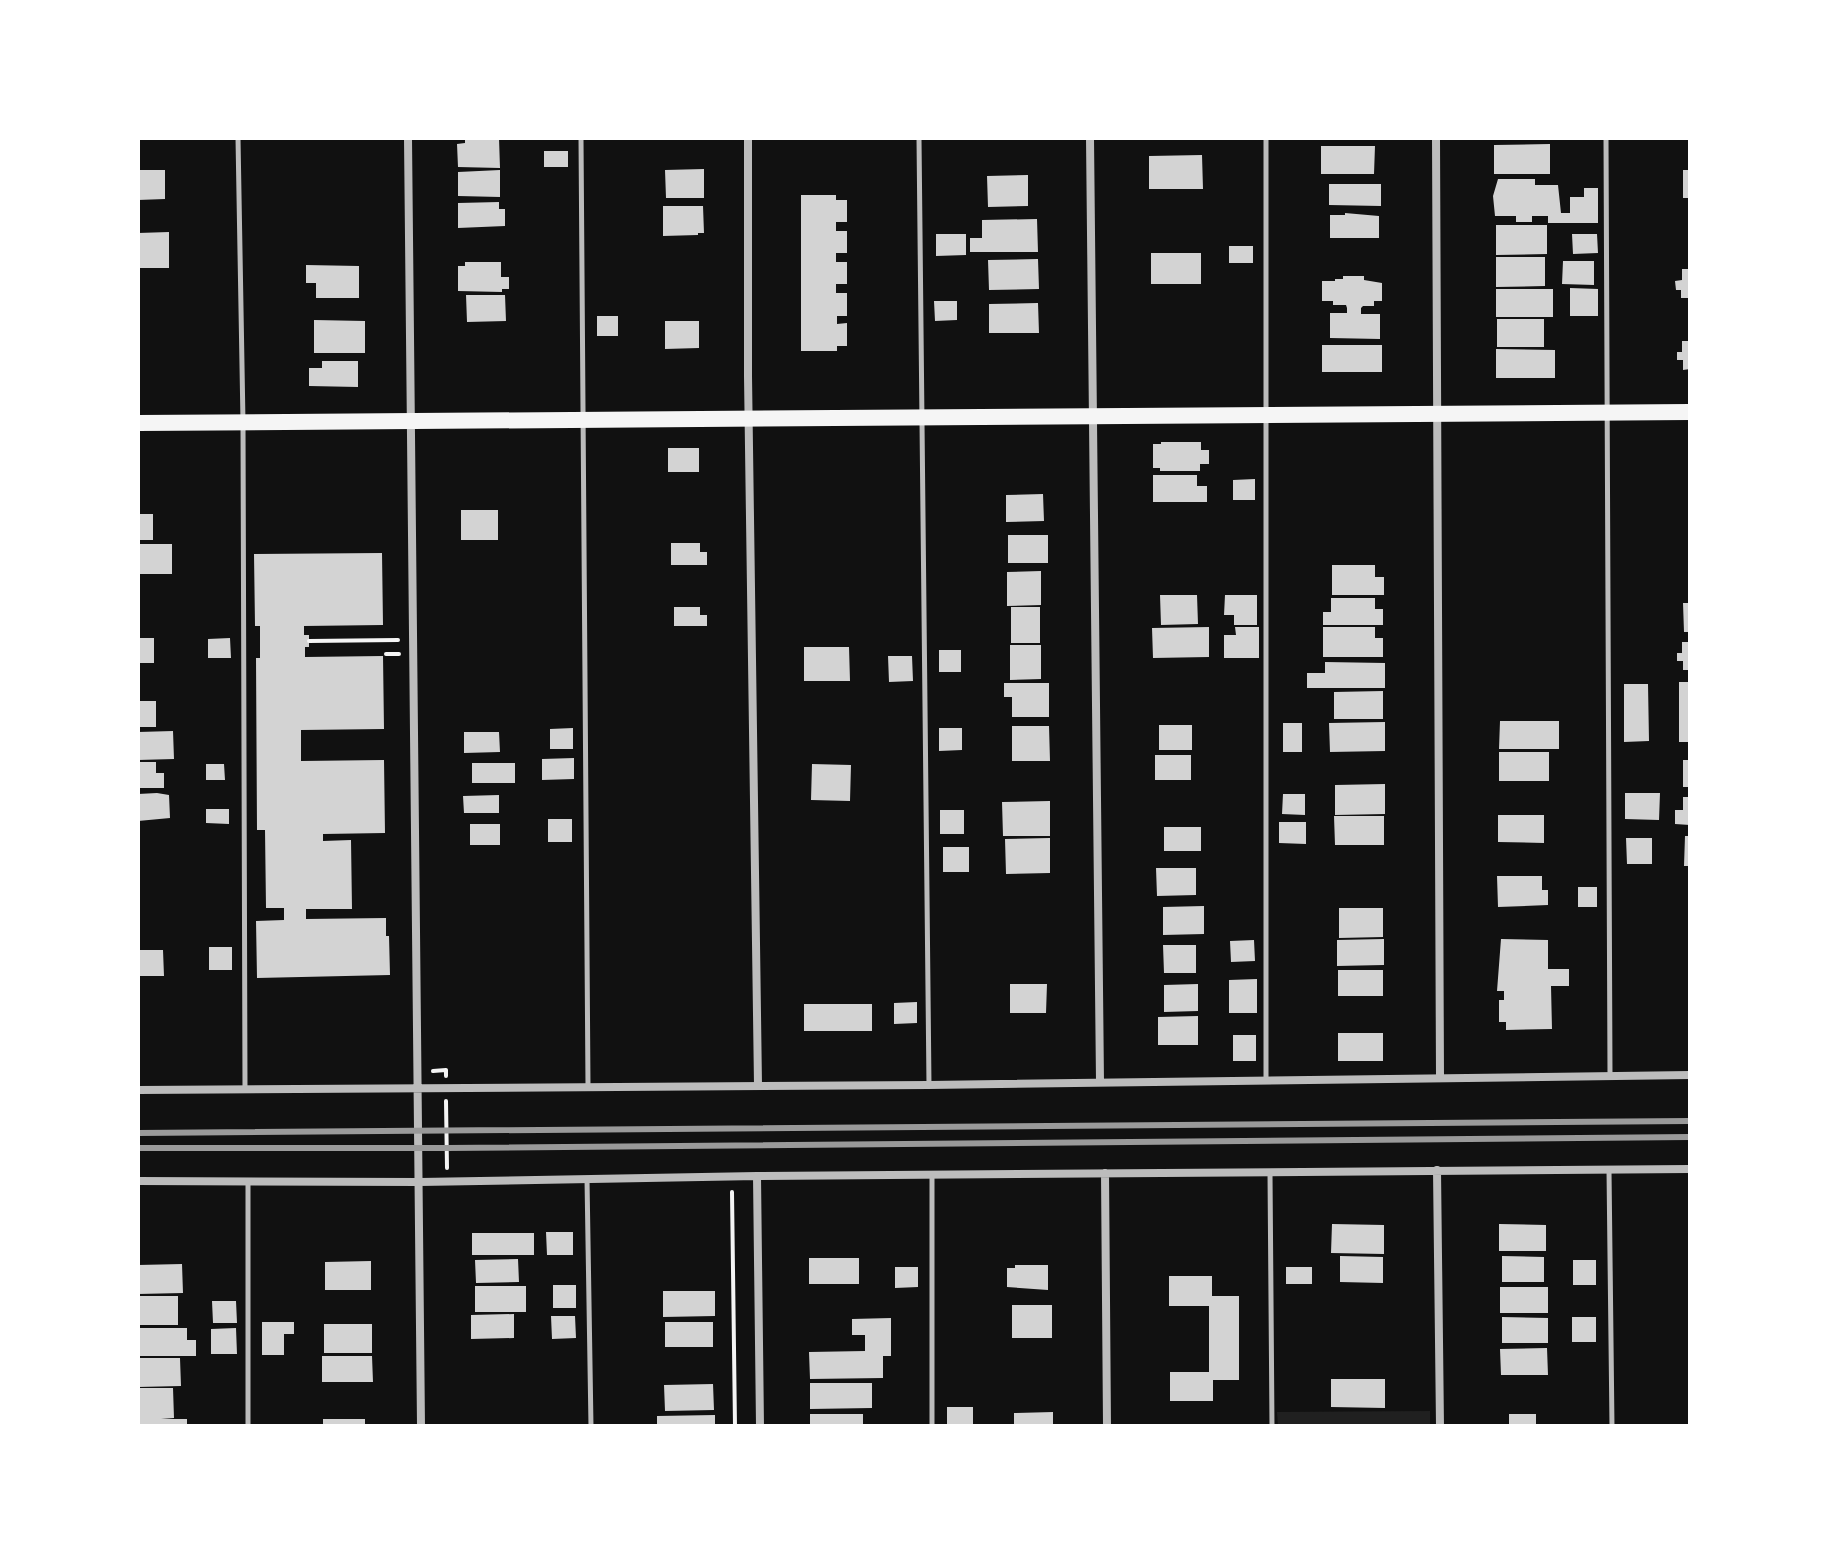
<svg xmlns="http://www.w3.org/2000/svg" width="1828" height="1564" font-family="'Roboto Condensed',sans-serif">
<style>
.green{fill:#202020}
.building{fill:#d3d3d3}
.lines{fill:none;stroke-linecap:round;stroke-linejoin:round}
.path{stroke:#f5f5f5;stroke-width:4}
.service{stroke:#bcbcbc;stroke-width:5}
.minor{stroke:#bcbcbc;stroke-width:8}
.primary{stroke:#f5f5f5;stroke-width:16}
.rail{stroke:#9a9a9a;stroke-width:6}
</style>
<rect width="100%" height="100%" fill="#111"/>
<!-- green -->
<path class="green" d="M1430 1411V1426H1278L1277 1412Z"/>
<!-- building -->
<path class="building" d="M465 138H499L500 168 458 167 457 144 465 143Z
M1550 144V174H1494V145Z
M1321 146H1375L1374 174H1321Z
M544 151H568V167H544Z
M1202 155 1203 189H1149V156Z
M704 169V198H666L665 170Z
M138 170H165V199L138 200Z
M500 170V197L458 196V172Z
M1683 170H1690V198H1683Z
M1028 175V206L988 207 987 176Z
M1498 179H1535V185H1558L1561 213H1570V197H1584V188H1598V223H1548V216H1532V222H1516V216H1495L1493 196Z
M1329 184H1381V206L1329 205Z
M801 195H836V200H847V222H836V231H847V253H836V262H847V284H836V293H847V316H837V324L847 323V346H837V351H801Z
M499 202V209H505V226L458 228V203Z
M663 206H703L704 233H698V235L663 236Z
M1345 213 1379 216V238H1330V215H1345Z
M1037 219 1038 252H970V238H982V220Z
M1496 225H1547V254L1496 255Z
M169 232V268H138V233Z
M936 234H966V255L936 256Z
M1572 234H1597L1598 253 1573 254Z
M1229 246H1253V263H1229Z
M1151 253H1201V284H1151Z
M1496 257H1545V286L1496 287Z
M1038 259 1039 289 989 290 988 260Z
M1563 261H1594V285L1562 284Z
M465 262H501V277H509V289H502V292L458 291V266H465Z
M306 265 359 266V298H316V283H306Z
M1682 269H1690V298H1681V290H1676L1675 281 1682 280Z
M1343 276H1364V280L1382 283V301H1374V306H1363L1361 308V314H1380V339L1330 338V313H1347V308L1346 305H1333V301H1322V281H1335V279H1343Z
M1570 288 1598 289V316H1570Z
M1496 289H1553V317H1496Z
M466 295H505L506 321 467 322Z
M934 301H957V320L935 321Z
M1038 303 1039 333H989V304Z
M597 316H618V336H597Z
M1497 319H1544V347H1497Z
M314 320 365 321V353H314Z
M665 321H699V348L665 349Z
M1682 341H1690V369L1683 370V360H1677V352H1682Z
M1322 345H1382V372H1322Z
M1496 349 1555 350V378H1496Z
M322 361H358V387L309 386V368H322Z
M1161 442H1201V450H1209V464H1200V471H1160V468H1153V444H1161Z
M668 448H699V472H668Z
M1153 475H1197V486H1207V502H1153Z
M1255 479V500H1233V480Z
M1043 494 1044 521 1006 522V495Z
M461 510H498V540H461Z
M138 514H153V540H138Z
M1008 535H1048V563H1008Z
M671 543H700V552H707V565H671Z
M138 544H172V574H138Z
M382 553 383 625 304 626V635H309V647H305V657L383 656 384 729 301 730V761L384 760 385 833 323 834V841L351 840 352 909H306V919L386 918V936H389L390 975 257 978 256 921 284 920V908H266L265 830H257L256 658H260V626H255L254 554Z
M1332 565H1375V577H1384V595H1332Z
M1041 571V605L1007 606V572Z
M1160 595H1197L1198 624 1161 625Z
M1225 595H1257V625H1234V615H1224Z
M1331 598H1375V609H1383V625H1323V612H1331Z
M1683 603H1690V632H1684Z
M674 607H700V615H707V626H674Z
M1011 607H1040V643H1011Z
M1209 627V657L1153 658 1152 628Z
M1235 627H1259V658H1224V635H1236Z
M1323 627H1375V638H1383V657H1323Z
M138 638H154V663H138Z
M230 638 231 658H208V639Z
M1682 642H1690V670H1683V661H1677V653H1682Z
M1010 645H1041V679L1010 680Z
M804 647H849L850 681H804Z
M939 650H961V672H939Z
M888 656H912L913 681 889 682Z
M1325 662 1385 663V688H1307V673H1325Z
M1679 682H1690V742H1679Z
M1004 683H1049V717H1012V697H1004Z
M1624 684H1648L1649 741 1624 742Z
M1383 691V719H1334V692Z
M138 701H156V727H138Z
M1500 721H1559V749H1499Z
M1385 722V751L1330 752 1329 723Z
M1283 723H1302V752H1283Z
M1159 725H1192V750H1159Z
M1012 726H1049L1050 761H1012Z
M573 728V749H550V729Z
M939 728H962V750L939 751Z
M173 731 174 759 138 760V732Z
M464 732H499L500 752 464 753Z
M1499 752H1549V781H1499Z
M1155 755H1191V780H1155Z
M574 758V779L542 780V759Z
M1683 760H1690V787H1683Z
M138 762H156V773H164V788H138Z
M472 763H515V783H472Z
M206 764H224L225 780H206Z
M812 764 851 765 850 801 811 800Z
M1385 784V814L1335 815V785Z
M157 793 169 795 170 818 138 821V794Z
M1625 793H1660L1659 820 1625 819Z
M1283 794H1305V815L1282 814Z
M499 795V813H464L463 796Z
M1683 797H1690V825L1675 824V810H1683Z
M1050 801V836H1003L1002 802Z
M206 809H229V824L206 823Z
M940 810H964V834H940Z
M1498 815H1544V843L1498 842Z
M1334 816H1384V845H1335Z
M548 819H572V842H548Z
M1279 822H1306V844L1279 843Z
M470 824H500V845H470Z
M1164 827H1201V851H1164Z
M1685 836H1690V866H1684Z
M1050 838V873L1006 874 1005 839Z
M1626 838H1652V864H1627Z
M943 847H969V872H943Z
M1156 868H1196V895L1157 896Z
M1497 876H1542V890H1548V905L1498 907Z
M1578 887H1597V907H1578Z
M1204 906V934L1163 935V907Z
M1339 908H1383V937L1339 938Z
M1384 939V965L1337 966V940Z
M1501 939 1548 940V969H1569V986H1551L1552 1029 1506 1030V1022H1499V1000H1504V991H1497Z
M1254 940 1255 961 1231 962 1230 941Z
M1163 945H1196V973H1164Z
M209 947H232V970H209Z
M138 950H163L164 976H138Z
M1338 970H1383V996H1338Z
M1257 979V1013H1229V980Z
M1010 984H1047L1046 1013H1010Z
M1198 984V1011L1164 1012V985Z
M917 1002V1023L894 1024V1003Z
M804 1004H872V1031H804Z
M1198 1016V1045H1158V1017Z
M1338 1033H1383V1061H1338Z
M1233 1035H1256V1061H1233Z
M1332 1224 1384 1225V1254L1331 1253Z
M1499 1224 1546 1225V1251H1499Z
M546 1232H573V1255H547Z
M472 1233H534V1255H472Z
M1340 1256 1383 1257V1283L1340 1282Z
M1502 1256 1544 1257V1282H1502Z
M809 1258H859V1284H809Z
M518 1259 519 1282 476 1283 475 1260Z
M1573 1260H1596V1285H1573Z
M371 1261V1290H325V1262Z
M182 1264 183 1293 138 1294V1265Z
M1015 1265H1048V1290L1007 1287V1268H1015Z
M895 1267H918V1287L895 1288Z
M1286 1267H1312V1284H1286Z
M1169 1276H1212V1296H1239V1380H1213V1401H1170V1372H1209V1306H1169Z
M553 1285H576V1308H553Z
M475 1286H526V1312H475Z
M1500 1287H1548V1313H1500Z
M663 1291H715V1316L663 1317Z
M138 1296H178V1325H138Z
M212 1301H236L237 1323H213Z
M1012 1305H1052V1338H1012Z
M514 1314V1338L471 1339V1315Z
M551 1316H575L576 1338 552 1339Z
M1502 1317 1548 1318V1343H1502Z
M1572 1317H1596V1342H1572Z
M891 1318V1356H883V1378L810 1379 809 1352 865 1351V1335H852V1319Z
M262 1322H294V1334H284V1355H262Z
M665 1322H713V1347H665Z
M324 1324H372V1353H324Z
M138 1328H187V1340H196V1356H138Z
M236 1328 237 1354H211V1329Z
M1547 1348 1548 1375H1501L1500 1349Z
M322 1356H372L373 1382H322Z
M138 1358H180L181 1386 138 1387Z
M1331 1379H1385V1408L1331 1407Z
M810 1383H872V1408L810 1409Z
M713 1384 714 1410 665 1411 664 1385Z
M138 1388H173L174 1418 161 1419H187V1426H138Z
M947 1407H973V1426H947Z
M1053 1412V1426H1014V1413Z
M810 1414H863V1426H810Z
M1509 1414H1536V1426H1509Z
M715 1415V1426H657V1416Z
M323 1419H365V1426H323Z"/>
<g class="lines">
<!-- path -->
<path class="path" d="M309 641 398 640
M386 654H399
M433 1071 446 1070V1076
M446 1101 447 1168
M732 1192 735 1426"/>
<!-- service -->
<path class="service" d="M238 138 243 422 245 1089
M581 138 588 1086
M919 138 929 1085
M1266 138V1080
M1606 138 1610 1075
M1609 1170 1612 1426
M1270 1173 1272 1426
M932 1175V1426
M587 1179 591 1426
M248 1182V1426"/>
<!-- minor -->
<path class="minor" d="M408 138 421 1426
M748 138V376L758 1085
M1090 138 1100 1082
M1436 138 1440 1078
M138 1090 929 1085 1690 1075
M1437 1170 1440 1426
M1105 1173 1107 1426
M757 1176 760 1426
M138 1181 420 1182 757 1176 1690 1169"/>
<!-- primary -->
<path class="primary" d="M138 423 1690 412"/>
<!-- rail -->
<path class="rail" d="M138 1133 1690 1121
M138 1148H447L1690 1137"/>
</g>
<!-- border -->
<rect width="1828" height="1564" fill="none" stroke="#ffffff" stroke-width="280"/>
</svg>
